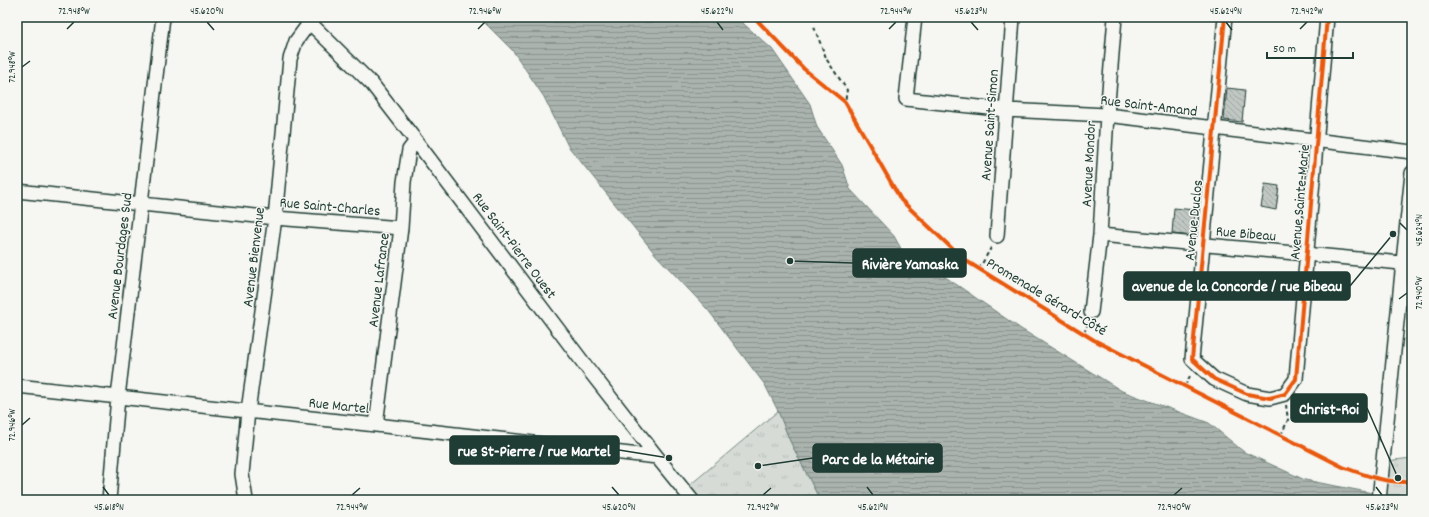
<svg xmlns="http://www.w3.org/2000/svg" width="1429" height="517" font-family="Dekko,sans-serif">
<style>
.park{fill:url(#park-tufts);stroke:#7a8c85}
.water{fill:url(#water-rules);stroke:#72847d}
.building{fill:url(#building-back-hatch);stroke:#1f3d34}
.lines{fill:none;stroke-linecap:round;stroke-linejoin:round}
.minor-casing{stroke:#1f3d34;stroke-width:16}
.path{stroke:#1f3d34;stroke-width:2;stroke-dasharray:4 3;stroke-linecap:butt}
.minor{stroke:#f6f6f2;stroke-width:13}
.cycleway-casing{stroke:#f6f6f2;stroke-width:6}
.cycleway{stroke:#e8590c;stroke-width:4}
.ticks{fill:none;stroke:#1f3d34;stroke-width:1.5}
.labels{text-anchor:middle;stroke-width:3;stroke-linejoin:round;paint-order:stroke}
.street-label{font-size:15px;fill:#1f3d34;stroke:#f6f6f2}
.leader{fill:none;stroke:#1f3d34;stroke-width:1.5}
.callout-dot{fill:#1f3d34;stroke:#f6f6f2;stroke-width:1.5}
.callout{fill:#1f3d34;stroke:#1f3d34;stroke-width:1.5}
.callout-label{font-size:16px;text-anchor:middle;font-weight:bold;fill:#fff}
.neatline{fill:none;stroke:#1f3d34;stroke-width:1.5}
.ticks-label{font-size:10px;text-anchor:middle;fill:#1f3d34}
</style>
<defs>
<pattern id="park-tufts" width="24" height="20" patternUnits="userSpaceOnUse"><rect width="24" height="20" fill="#d6dbd6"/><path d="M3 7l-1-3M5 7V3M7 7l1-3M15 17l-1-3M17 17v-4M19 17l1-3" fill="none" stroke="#b7bdb8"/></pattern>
<pattern id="water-rules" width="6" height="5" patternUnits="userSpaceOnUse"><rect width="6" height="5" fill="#aab3ae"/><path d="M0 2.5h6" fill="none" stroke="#8a938e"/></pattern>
<pattern id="building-back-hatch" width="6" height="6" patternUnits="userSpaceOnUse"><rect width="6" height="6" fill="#c1c8c3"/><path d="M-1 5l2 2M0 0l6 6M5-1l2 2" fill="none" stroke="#9ca49f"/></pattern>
</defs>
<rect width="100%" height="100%" fill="#f6f6f2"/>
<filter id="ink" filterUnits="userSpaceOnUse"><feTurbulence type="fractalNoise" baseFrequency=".025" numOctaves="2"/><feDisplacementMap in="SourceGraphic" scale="8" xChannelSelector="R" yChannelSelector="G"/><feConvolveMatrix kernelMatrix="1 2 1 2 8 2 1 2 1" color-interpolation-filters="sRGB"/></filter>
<g filter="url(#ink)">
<!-- park -->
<path class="park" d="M778 411 790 441 820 500H692L684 490Z
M1412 458V495H1383L1386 461Z"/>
<!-- water -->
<path class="water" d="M479 17H736L772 49 810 104 817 127 842 165 850 189 894 236 904 254 931 267 1021 329 1122 391 1209 423 1244 452 1305 480 1383 495H1412V500H820L790 441 778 411 765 385 708 310 656 255 568 146 544 97 513 51Z"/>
<!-- building -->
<path class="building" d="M1227 88 1245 90 1242 122 1224 120Z
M1265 184 1279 186 1276 210 1261 207Z
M1174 208 1195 210 1193 236 1172 234Z"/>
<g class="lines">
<defs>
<path id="minor" d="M304 17 372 84 416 141 585 365 657 457 692 500
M915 17 906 99 1007 110 1107 115 1412 152
M1225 17 1192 359 1214 379 1247 394 1270 398 1285 394 1296 379 1327 17
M17 191 275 218 401 228
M1100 235 1412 264
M997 236 1013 17
M1091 312 1100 235 1107 115 1115 17
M17 386 376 425 657 457
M376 425 401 228 404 182 409 150 416 141
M109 500 118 397 163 17
M246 500 242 474 248 411 275 218 290 59 296 41 310 22
M1379 500 1412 173"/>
</defs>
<!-- minor casing -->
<use href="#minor" class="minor-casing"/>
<!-- path -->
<path class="path" d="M814 27 827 60 847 90 845 102
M979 269 992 246
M1084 333 1088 323
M1185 386 1191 374
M1281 435 1288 420 1286 405"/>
<!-- minor -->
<use href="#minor" class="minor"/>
<defs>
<path id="cycleway" d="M754 17 804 69 845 102 901 200 963 259 1094 340 1343 467C1367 476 1386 483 1412 482
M1225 17 1192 359 1214 379 1247 394 1270 398 1285 394 1296 379 1327 17"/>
</defs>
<!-- cycleway casing -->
<use href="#cycleway" class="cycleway-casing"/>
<!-- cycleway -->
<use href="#cycleway" class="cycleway"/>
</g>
</g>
<!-- ticks -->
<path class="ticks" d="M207 22 214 30M717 22 723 30M971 22 978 30M1226 22 1232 30M67 29 74 22M478 29 485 22M889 29 896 22M1300 29 1307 22M22 67 30 61M1400 223 1407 230M1399 299 1407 293M22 425 30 418M103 487 109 495M612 487 619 495M867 487 873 495M1376 487 1382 495M352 495 360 488M763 495 771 488M1174 495 1182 488"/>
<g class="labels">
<!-- street labels -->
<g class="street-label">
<text transform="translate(1149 105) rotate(7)" y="5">Rue Saint-Amand</text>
<text transform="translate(989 125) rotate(-86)" y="5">Avenue Saint-Simon</text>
<text transform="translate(1088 164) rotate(-87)" y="5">Avenue Mondor</text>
<text transform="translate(1299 202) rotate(-85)" y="5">Avenue Sainte-Marie</text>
<text transform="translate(330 206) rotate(5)" y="5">Rue Saint-Charles</text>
<text transform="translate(1193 220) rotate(-84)" y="5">Avenue Duclos</text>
<text transform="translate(1246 233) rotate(5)" y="5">Rue Bibeau</text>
<text transform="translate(515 245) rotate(53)" y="5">Rue Saint-Pierre Ouest</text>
<text transform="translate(119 256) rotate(-83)" y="5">Avenue Bourdages Sud</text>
<text transform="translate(253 257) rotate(-83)" y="5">Avenue Bienvenue</text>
<text transform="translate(378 280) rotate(-83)" y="5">Avenue Lafrance</text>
<text transform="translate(1047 296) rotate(31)" y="5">Promenade Gérard-Côté</text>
<text transform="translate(339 405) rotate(6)" y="5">Rue Martel</text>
</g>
</g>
<!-- callouts -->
<path class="leader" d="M790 261L853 263M1393 234L1350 286M1398 478L1367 408M669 458L619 450M758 466L813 458"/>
<g class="callout-dot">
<circle cx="790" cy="261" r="4"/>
<circle cx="1393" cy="234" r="4"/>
<circle cx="1398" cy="478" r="4"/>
<circle cx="669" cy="458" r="4"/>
<circle cx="758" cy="466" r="4"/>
</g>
<g class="callout">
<rect x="853" y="249" width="113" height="28" rx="4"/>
<rect x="1124" y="272" width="226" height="28" rx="4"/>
<rect x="1291" y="394" width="76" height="28" rx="4"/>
<rect x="450" y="436" width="169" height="28" rx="4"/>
<rect x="813" y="444" width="129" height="28" rx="4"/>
</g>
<g class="callout-label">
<text x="910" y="269">Rivière Yamaska</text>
<text x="1237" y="291">avenue de la Concorde / rue Bibeau</text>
<text x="1329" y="414">Christ-Roi</text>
<text x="534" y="456">rue St-Pierre / rue Martel</text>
<text x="878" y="464">Parc de la Métairie</text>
</g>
<!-- margin -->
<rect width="1429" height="517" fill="none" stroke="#f6f6f2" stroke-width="44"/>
<!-- scale -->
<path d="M1267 52v6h86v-6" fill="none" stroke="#1f3d34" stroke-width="2"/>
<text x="1273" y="52" font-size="12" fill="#1f3d34" stroke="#f6f6f2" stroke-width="3" paint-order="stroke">50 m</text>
<rect x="22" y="22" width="1385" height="473" class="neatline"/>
<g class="ticks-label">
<text x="74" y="14">72.948°W</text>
<text x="207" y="14">45.620°N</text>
<text x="485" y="14">72.946°W</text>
<text x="717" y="14">45.622°N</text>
<text x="896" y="14">72.944°W</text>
<text x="971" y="14">45.623°N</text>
<text x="1226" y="14">45.624°N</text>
<text x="1307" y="14">72.942°W</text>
<text transform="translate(11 67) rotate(-90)" y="4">72.948°W</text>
<text transform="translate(1418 230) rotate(-90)" y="4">45.624°N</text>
<text transform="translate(1418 293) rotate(-90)" y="4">72.940°W</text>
<text transform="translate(11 425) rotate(-90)" y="4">72.946°W</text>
<text x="109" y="510">45.618°N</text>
<text x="352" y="510">72.944°W</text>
<text x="619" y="510">45.620°N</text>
<text x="763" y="510">72.942°W</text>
<text x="873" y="510">45.621°N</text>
<text x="1174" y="510">72.940°W</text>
<text x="1382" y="510">45.623°N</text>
</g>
</svg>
